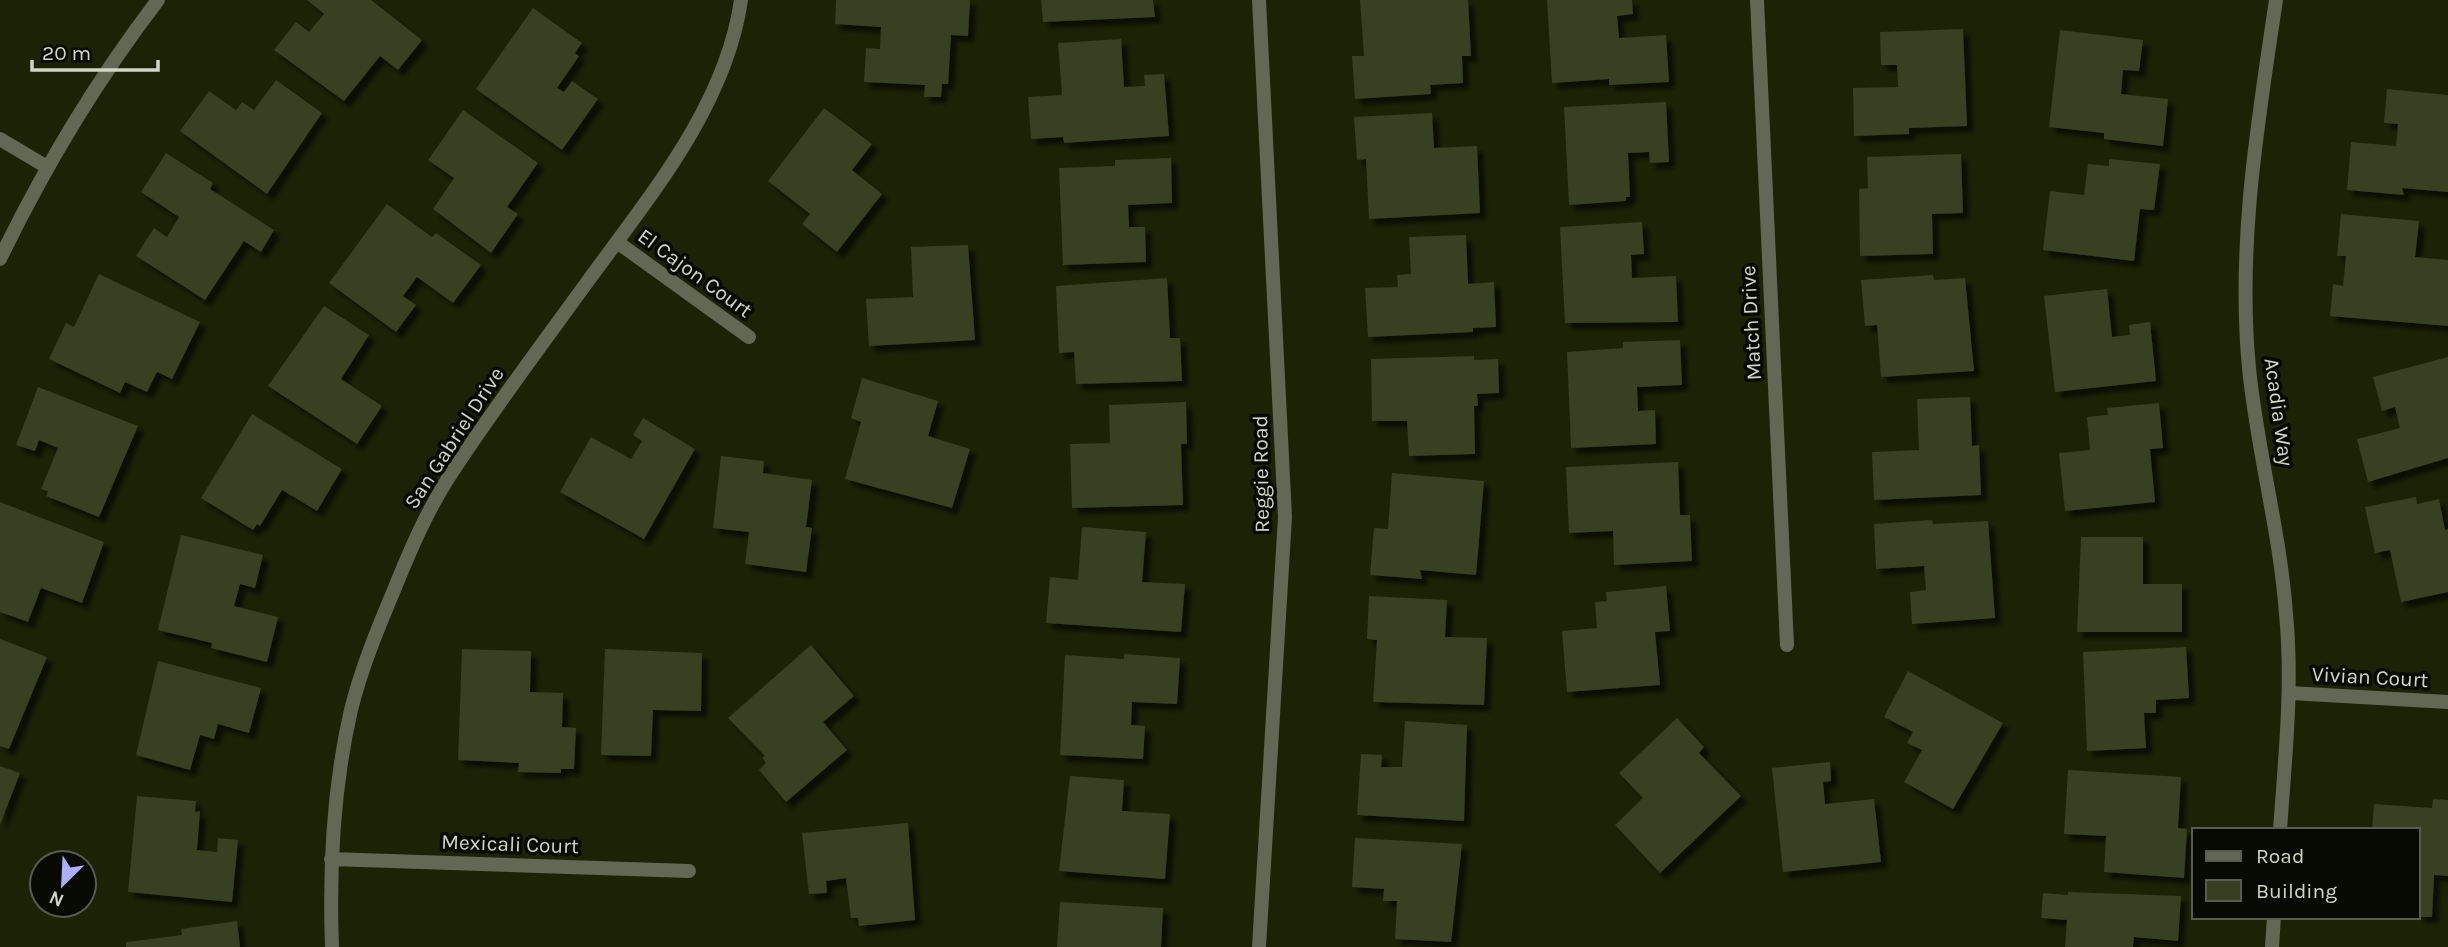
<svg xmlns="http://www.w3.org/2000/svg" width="2448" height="947" font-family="Karla,sans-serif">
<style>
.building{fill:#373f22;filter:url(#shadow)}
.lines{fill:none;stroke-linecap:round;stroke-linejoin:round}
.street{stroke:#616853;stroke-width:14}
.labels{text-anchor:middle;stroke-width:7;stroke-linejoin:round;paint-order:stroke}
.street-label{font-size:21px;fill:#d0d6c5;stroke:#070a02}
</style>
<defs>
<filter id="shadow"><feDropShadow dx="6" dy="6" stdDeviation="2" flood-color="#0009"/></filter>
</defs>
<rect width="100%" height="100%" fill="#1b2206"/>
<!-- building -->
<path class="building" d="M307 0H371L422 40 398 70 380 56 344 101 274 50 296 22 309 32 324 14Z
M836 0H970L968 36 951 35 948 84H942L941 97H924L925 85 864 82 866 48 880 49 881 27 835 24Z
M1041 0H1153L1155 17 1043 22Z
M1360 0H1468L1471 56H1462L1463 83 1430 85 1431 94 1355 99 1352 56H1364Z
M1547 0H1632L1633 14 1617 16 1619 38 1666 35 1669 82 1609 85V79L1552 83Z
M533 8 582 43 575 53 579 56 557 88 564 92 572 81 598 99 562 150 476 89Z
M1963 29 1967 126 1909 128V134L1854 136 1853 88 1898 87 1897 65H1881L1880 32Z
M2060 30 2143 40 2139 71 2123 70 2121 94 2168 99 2163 146 2104 139V133L2049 127Z
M1121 39 1124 87 1145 86 1144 75 1164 74 1169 136 1064 143 1063 137 1031 139 1028 97 1062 95 1058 43Z
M276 80 322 113 267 194 180 131 209 91 236 110 242 102 254 110Z
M2387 89 2448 95V192L2402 188 2404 195 2347 190 2351 142 2396 146 2398 124 2384 123Z
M1666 102 1669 162 1650 163 1649 152 1628 153 1630 197H1626V201L1569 205 1564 107Z
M824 108 872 144 852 170 882 194 837 252 802 224 810 214 768 181Z
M463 110 538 163 507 207 518 214 491 253 433 209 454 178 428 160Z
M1432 113 1434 148 1477 146 1480 213 1369 219 1366 159 1357 160 1354 117Z
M166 153 213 183 210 189 274 230 261 252 244 241 205 300 136 256 154 228 167 237 179 217 141 192Z
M1961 154 1963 213 1932 214 1933 254 1860 256 1859 189 1868 188 1867 157Z
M1171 158 1172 203 1128 205 1129 227H1145L1146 262 1063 265 1059 168 1115 166V160Z
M2109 159 2160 164 2154 210 2140 209 2134 261 2043 250 2050 191 2084 195 2088 164 2109 166Z
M387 204 432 237 436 233 481 265 453 303 417 277 403 296 416 305 396 332 329 283Z
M2341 214 2419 221 2415 257 2448 260V326L2330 316 2333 284 2343 286 2346 256H2337Z
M1642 222 1644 254 1631 255 1632 278 1676 276 1678 322 1565 323 1560 227Z
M1466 235 1468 284 1494 282 1496 327 1473 328V332L1368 337 1365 288 1398 287 1397 275 1411 274 1409 237Z
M968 245 975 340 869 346 866 299 913 297 911 247Z
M99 274 200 322 172 379 157 372 147 392 125 382 120 393 49 359 66 323 74 327Z
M1933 275 1934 280 1965 278 1974 371 1881 377 1877 325 1865 326 1861 280Z
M1167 278 1170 338H1180L1182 381 1076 384 1074 352 1059 353 1056 286Z
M2107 289 2112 337 2130 335 2129 325 2150 322 2156 381 2055 392 2044 296Z
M324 306 369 335 341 379 382 406 357 444 268 386Z
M1680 340 1682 385 1637 387 1638 411 1655 410 1656 444 1571 448 1567 352 1623 348V342Z
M1474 356V360L1498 359 1499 393 1477 394 1478 406H1474L1475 454 1409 456 1407 421H1372L1371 359Z
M2448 357V458L2368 482 2357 439 2400 428 2395 407 2382 411 2373 377Z
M862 378 938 401 928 436 970 449 952 508 845 479 861 422 851 418Z
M38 387 138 426 99 517 46 496 48 491 41 489 58 448 39 440 35 451 16 445Z
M1970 397 1972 446 1979 445 1981 495 1874 500 1872 452 1919 450 1917 399Z
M1186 402 1187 444H1181L1183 505 1072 508 1070 444 1110 443 1109 405Z
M2159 403 2163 448 2150 449 2155 502 2065 511 2059 453 2090 450 2087 417 2108 415 2107 408Z
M252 414 342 469 317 511 282 490 260 526 257 524 253 530 201 498Z
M643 418 695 449 644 539 560 492 591 437 631 459 642 441 633 435Z
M721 456 764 461 763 473 812 480 806 527 812 528 806 572 745 564 749 532 713 528Z
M1678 462 1680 515H1690L1692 561 1614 565 1613 531 1569 533 1566 467Z
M1392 473 1484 481 1476 575 1420 570 1422 579 1370 575 1374 528 1388 529Z
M2416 497 2417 504 2439 499 2445 530 2448 529V592L2401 602 2390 550 2375 553 2365 507Z
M0 502 104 542 82 603 41 588 28 622 0 612Z
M1932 520 1933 524 1988 521 1995 618 1912 624 1910 592 1926 590 1924 566 1876 569 1874 524Z
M1082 527 1146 532 1142 582 1185 584 1181 632 1046 623 1050 577 1078 580Z
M181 535 263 555 255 588 240 584 234 606 278 617 267 662 211 648 212 643 158 630Z
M2081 537H2143V584H2182V632H2077Z
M1666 586 1670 631 1655 632 1660 685 1567 692 1562 631 1597 628 1595 602 1607 601 1606 592Z
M1369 596 1447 600 1445 637 1487 638 1484 705 1373 702 1377 640 1367 639Z
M0 639 47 657 9 749 0 746Z
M811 645 854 696 823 722 847 750 786 802 759 770 766 763 762 758 765 756 728 718Z
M2186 647 2189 698 2156 700V713H2144L2146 748 2087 751 2083 652Z
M462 649 531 651 530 692 563 693 562 727 576 728 574 769H561V773L518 772 519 763 458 760Z
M605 649 702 653 701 711 653 710 651 756 601 755Z
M1124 654 1180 658 1177 704 1132 702 1131 725 1145 726 1143 759 1060 755 1065 655 1124 659Z
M158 661 261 688 249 733 218 724 214 739 200 735 190 770 136 755Z
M1908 671 2003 723 1953 809 1904 782 1922 750 1907 743 1913 732 1884 717Z
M1677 718 1704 747 1699 753 1741 796 1660 873 1615 825 1643 798 1619 773Z
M1405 721 1467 725 1464 821 1357 815 1361 754 1382 755 1381 767H1402Z
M1830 762 1831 781 1823 782 1825 804 1874 799 1881 862 1783 872 1772 768Z
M0 766 20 773 0 825Z
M2068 770 2181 777 2178 828 2187 829 2184 878 2104 872 2106 836 2064 834Z
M1070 776 1124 780 1122 811 1170 814 1165 879 1059 871Z
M137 796 196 801 195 812 200 811 197 850 217 852 218 838 238 840 232 902 128 892Z
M2433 799 2448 800V876L2434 875 2432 917H2418V830H2372L2374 804 2432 808Z
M908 823 915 920 859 926 858 918H851L846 878 826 881 827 893 809 894 802 833Z
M1355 838 1462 844 1451 942 1395 939 1397 901H1383L1384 889 1352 887Z
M2068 892 2181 896 2178 941 2134 937 2133 947H2065L2067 920 2041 918 2043 893 2068 895Z
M1060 902 1163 908 1161 947H1057Z
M237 921 240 947H126V942L182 935 181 929Z"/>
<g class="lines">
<!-- street -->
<path class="street" d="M1757 0 1787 645
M2276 0C2258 121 2237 245 2249 368 2257 450 2280 531 2286 614 2293 686 2285 758 2280 830
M0 139 47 167
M617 242 749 337
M0 259C44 168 96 81 158 0
M2290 693 2448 702
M331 859 689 871
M332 947C329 867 333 788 351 710 361 669 378 628 394 590 409 553 425 515 447 480 491 412 540 347 588 281 649 197 726 106 741 0
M1259 947 1285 517 1259 0
M2272 947 2274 917"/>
</g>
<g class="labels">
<!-- street labels -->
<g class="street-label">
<text transform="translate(695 273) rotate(36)" y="7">El Cajon Court</text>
<text transform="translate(1751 323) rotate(-93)" y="7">Match Drive</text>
<text transform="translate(2279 412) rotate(82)" y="7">Acadia Way</text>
<text transform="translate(454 438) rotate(-57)" y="7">San Gabriel Drive</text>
<text transform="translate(1261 474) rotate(-91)" y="7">Reggie Road</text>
<text transform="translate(2370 677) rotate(3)" y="7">Vivian Court</text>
<text transform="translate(510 844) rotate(2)" y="7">Mexicali Court</text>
</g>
</g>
<!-- legend -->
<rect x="2192" y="828" width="228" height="91" fill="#070a02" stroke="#575c50" stroke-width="2"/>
<rect x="2206" y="851" width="35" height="10" fill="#616853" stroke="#575c50" stroke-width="2"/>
<text x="2256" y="863" font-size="21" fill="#d0d6c5">Road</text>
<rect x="2206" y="880" width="35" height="21" fill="#373f22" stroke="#575c50" stroke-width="2"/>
<text x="2256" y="898" font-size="21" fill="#d0d6c5">Building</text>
<!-- north arrow -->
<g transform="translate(63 884) rotate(204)"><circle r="33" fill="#070a02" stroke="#575c50" stroke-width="2"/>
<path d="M0-5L12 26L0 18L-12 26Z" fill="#aeaefa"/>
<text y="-10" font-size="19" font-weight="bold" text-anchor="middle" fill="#d0d6c5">N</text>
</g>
<!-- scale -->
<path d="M32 60v10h126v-10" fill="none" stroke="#d0d6c5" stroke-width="3.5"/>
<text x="42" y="60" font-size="21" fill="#d0d6c5" stroke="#070a02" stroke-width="5" paint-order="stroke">20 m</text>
</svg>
